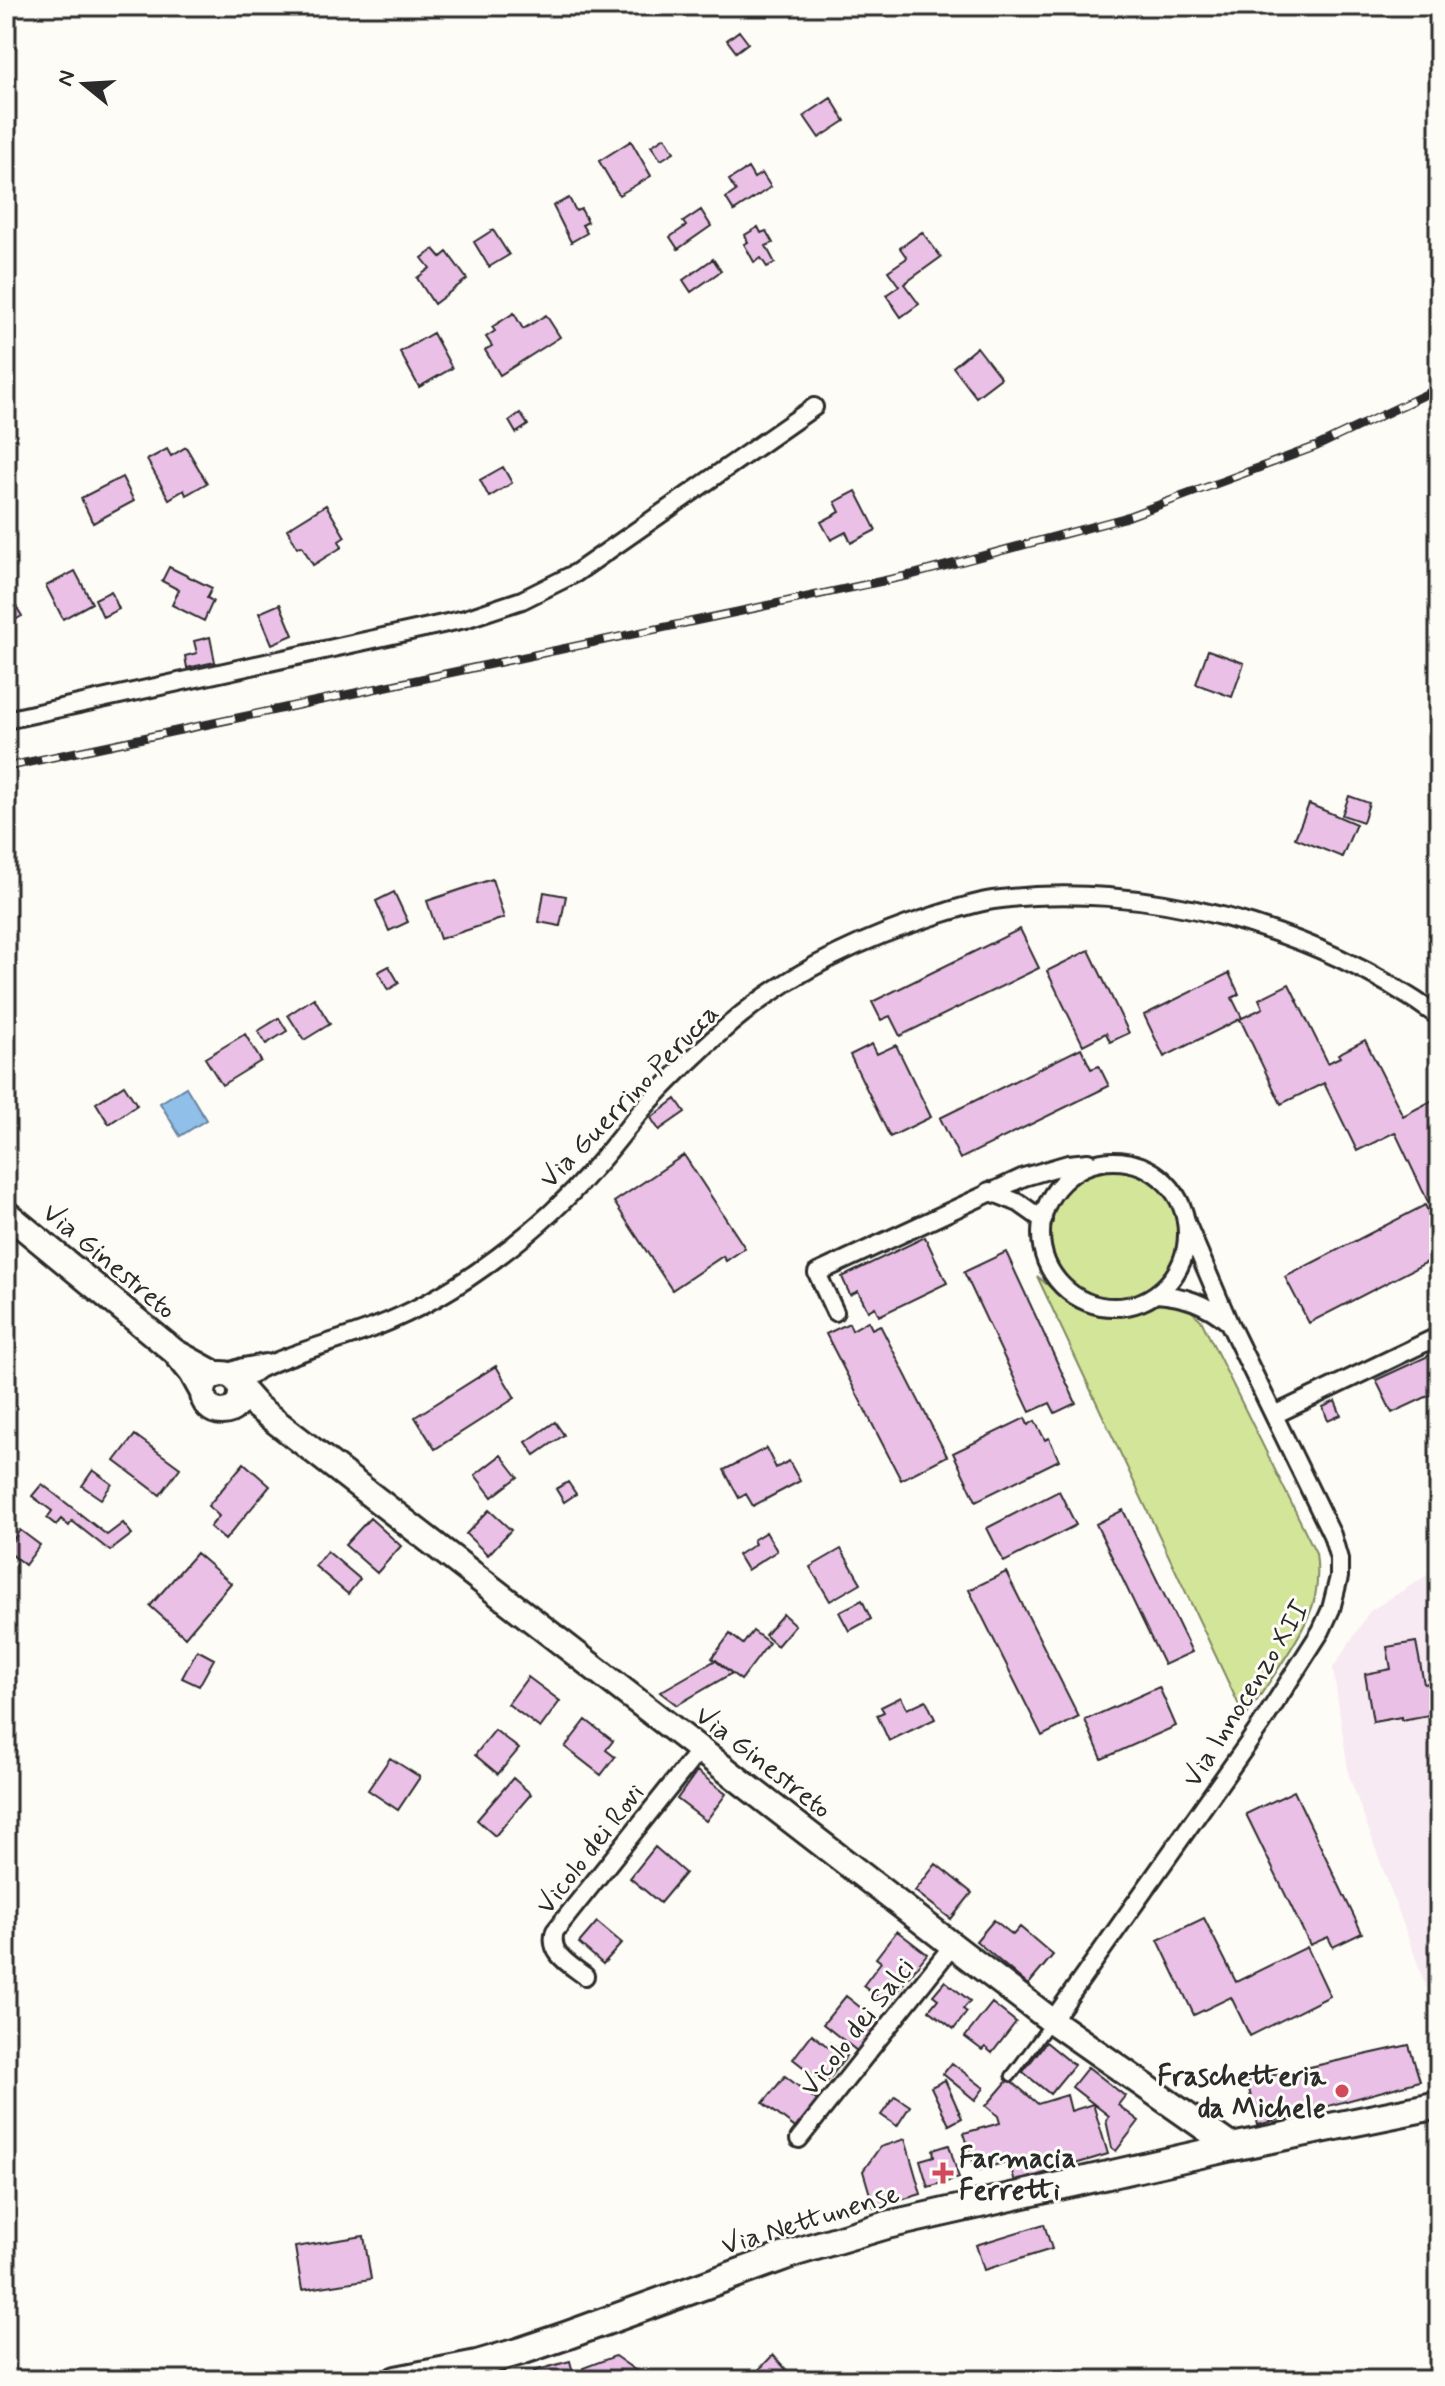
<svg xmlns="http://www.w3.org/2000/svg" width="1445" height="2386" font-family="Mynerve,sans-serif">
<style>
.built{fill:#f7eaf2}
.green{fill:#d3e599;stroke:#7f8862;stroke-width:2}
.water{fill:#90bfea;stroke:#68849e;stroke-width:2}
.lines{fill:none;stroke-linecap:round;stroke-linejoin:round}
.stream{stroke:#68849e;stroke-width:6}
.building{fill:#eac0e7;stroke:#2b2b2b;stroke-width:2}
.lane-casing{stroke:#2b2b2b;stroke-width:14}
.street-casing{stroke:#2b2b2b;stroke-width:22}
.secondary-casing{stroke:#2b2b2b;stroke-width:30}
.primary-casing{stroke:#2b2b2b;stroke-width:32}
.lane{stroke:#fdfcf7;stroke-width:8}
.street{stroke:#fdfcf7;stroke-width:16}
.secondary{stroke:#fdfcf7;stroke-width:24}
.primary{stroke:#fdfcf7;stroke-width:26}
.rail-casing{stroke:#2b2b2b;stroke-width:9}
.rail{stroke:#fdfcf7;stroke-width:6;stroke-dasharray:18;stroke-linecap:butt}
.poi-dot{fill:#d1495b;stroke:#fdfcf7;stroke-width:3}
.labels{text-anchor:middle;stroke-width:6;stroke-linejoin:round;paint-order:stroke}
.street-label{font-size:28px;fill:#2b2b2b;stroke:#fdfcf7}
.poi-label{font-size:28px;font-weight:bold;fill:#2b2b2b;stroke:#fdfcf7;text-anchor:end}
</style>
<rect width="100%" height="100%" fill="#fdfcf7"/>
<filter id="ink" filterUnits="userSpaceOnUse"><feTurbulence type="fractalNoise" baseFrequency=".0125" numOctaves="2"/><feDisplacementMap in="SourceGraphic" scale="16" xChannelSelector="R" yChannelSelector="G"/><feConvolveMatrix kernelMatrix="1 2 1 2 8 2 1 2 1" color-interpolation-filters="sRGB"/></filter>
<g filter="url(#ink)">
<!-- built -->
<path class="built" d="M1439 1568V2022L1349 1776 1333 1668 1370 1611Z"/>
<!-- green -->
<path class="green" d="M1050 1234a64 64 0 1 1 128 0a64 64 0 1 1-128 0Z
M1037 1276 1070 1304 1093 1314 1126 1316 1157 1302 1169 1301 1188 1308 1201 1320 1316 1553C1318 1568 1318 1582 1315 1597 1308 1631 1265 1687 1245 1718Z"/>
<!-- water -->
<path class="water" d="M186 1087 206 1120 180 1136 160 1103Z"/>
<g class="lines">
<!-- stream -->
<path class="stream" d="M1439 1588 1434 1604 1439 1620"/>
</g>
<!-- building -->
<path class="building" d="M739 31 748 43 736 52 727 40Z
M831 98 845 121 819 138 804 116Z
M665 137 674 152 661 160 651 146Z
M631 141 651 176 619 195 599 161Z
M748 168 754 178 762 173 771 187 734 211 726 198 736 191 729 180Z
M569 198 576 211 581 209 588 222 582 225 587 233 571 242 553 206Z
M701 210 711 226 678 249 670 237 686 226 683 222Z
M758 227 761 233 766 231 773 243 766 246 775 263 767 267 761 258 754 262 744 244 748 242 745 235Z
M493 230 509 255 489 267 474 242Z
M922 232 941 257 904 284 919 304 901 317 886 295 899 286 888 271 907 258 900 248Z
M434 249 441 257 447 252 467 279 434 304 417 278 430 268 422 258Z
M713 259 721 271 691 292 683 280Z
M514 313 523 329 546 315 560 337 500 375 485 350 492 346 486 337 495 331 492 327Z
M433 333 452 368 419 387 400 352Z
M977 347 1001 378 976 397 953 367Z
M520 413 528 425 516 433 509 421Z
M186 447 207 483 186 495 184 490 169 499 147 460 167 449 171 456Z
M503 467 512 483 489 497 480 480Z
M122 477 134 501 93 523 81 498Z
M856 491 876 530 851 543 846 532 831 540 821 522 840 512 835 502Z
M326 505 345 537 339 541 342 547 313 565 302 546 297 547 287 529Z
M169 567 212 588 207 598 213 601 204 621 172 605 179 590 162 581Z
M75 571 92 603 63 619 46 586Z
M6 590 22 616 6 625Z
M111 591 119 609 103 617 95 599Z
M280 604 293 635 272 644 259 613Z
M210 637 215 662 187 668 185 656 197 653 194 641Z
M1208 650 1244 663 1232 697 1196 684Z
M1349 796 1369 803 1363 822 1342 815Z
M1309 804 1356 824 1342 857 1295 838Z
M492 879 504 918 440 939 427 901Z
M394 892 408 922 389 931 376 901Z
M544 892 566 896 560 926 539 922Z
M1020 929 1039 968 900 1036 890 1016 881 1020 872 1002Z
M1089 950 1129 1033 1110 1042 1106 1033 1083 1045 1047 971Z
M389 966 399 983 388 990 378 972Z
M1229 973 1239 994 1232 998 1242 1018 1164 1057 1144 1015Z
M1289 984 1328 1063 1340 1057 1338 1054 1365 1040 1403 1116 1439 1097V1199L1429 1204 1395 1132 1357 1151 1324 1083 1281 1104 1240 1019 1263 1008 1259 999Z
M314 998 330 1024 304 1040 288 1015Z
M279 1018 287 1031 266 1044 258 1031Z
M245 1034 261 1061 222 1085 205 1058Z
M872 1044 877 1054 896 1045 931 1117 890 1137 850 1055Z
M1081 1048 1091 1069 1099 1066 1109 1086 960 1159 940 1118Z
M124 1085 137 1105 109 1124 96 1103Z
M676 1099 685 1112 659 1130 651 1118Z
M684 1155 745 1248 726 1261 723 1256 672 1290 614 1202Z
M1425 1205 1436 1227 1439 1225V1256L1309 1323 1285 1277Z
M925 1237 947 1283 879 1316 875 1307 868 1311 858 1291 850 1295 842 1277Z
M1006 1252 1076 1403 1055 1413 1050 1403 1030 1412 964 1272Z
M868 1321 872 1329 880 1325 947 1456 901 1480 826 1334 849 1323 852 1330Z
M1439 1351V1391L1392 1413 1376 1380Z
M496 1366 515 1398 435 1449 415 1417Z
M1335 1401 1341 1415 1328 1421 1323 1407Z
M1025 1418 1028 1425 1035 1421 1045 1440 1049 1438 1059 1460 976 1501 953 1453Z
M555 1422 564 1435 535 1455 526 1442Z
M135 1435 180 1468 160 1495 115 1461Z
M766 1448 776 1468 789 1461 800 1481 753 1506 746 1494 739 1498 724 1470Z
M501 1455 518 1477 492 1497 475 1475Z
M244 1463 270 1486 225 1540 210 1527 219 1516 208 1506Z
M93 1470 112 1484 101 1499 82 1486Z
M568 1482 576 1494 564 1502 556 1489Z
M42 1484 107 1535 123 1523 132 1534 110 1551 72 1521 69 1526 61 1519 56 1525 47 1518 52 1511 32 1496Z
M1059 1491 1076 1525 1004 1562 987 1528Z
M489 1510 511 1530 488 1555 466 1534Z
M1123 1510 1192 1652 1164 1665 1096 1524Z
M370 1518 401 1546 377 1573 345 1545Z
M20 1530 40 1545 25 1565 6 1550Z
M766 1532 777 1551 747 1570 738 1555 755 1544 753 1540Z
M841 1549 861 1583 830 1601 810 1567Z
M327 1551 360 1579 348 1594 315 1566Z
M196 1553 231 1583 185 1637 150 1606Z
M1006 1572 1079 1717 1042 1736 969 1590Z
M862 1600 871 1619 849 1631 839 1612Z
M783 1614 795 1625 777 1646 765 1635Z
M753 1631 769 1643 741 1680 712 1658 730 1634 743 1644Z
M1416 1642 1424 1684 1429 1683 1435 1714 1401 1720V1717L1373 1722 1365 1674 1391 1669 1387 1647Z
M197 1650 214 1659 199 1686 182 1678Z
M716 1660 732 1673 677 1705 660 1692Z
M528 1677 560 1701 540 1728 508 1704Z
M1159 1687 1176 1726 1102 1759 1085 1720Z
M901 1697 907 1709 926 1700 935 1719 889 1741 877 1715 884 1712 881 1707Z
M586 1720 613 1741 606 1750 615 1757 601 1775 565 1747Z
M495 1730 519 1749 498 1774 475 1755Z
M390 1758 420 1777 398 1810 368 1790Z
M697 1771 726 1794 706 1821 677 1799Z
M513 1778 531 1794 495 1836 477 1820Z
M1294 1791 1362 1933 1333 1947 1328 1937 1310 1945 1246 1814Z
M655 1847 685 1873 660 1903 630 1878Z
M936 1864 972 1893 951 1919 915 1891Z
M1204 1918 1236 1982 1307 1947 1330 1996 1250 2036 1231 1997 1194 2015 1158 1940Z
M994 1920 1013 1935 1020 1927 1053 1955 1028 1985 976 1941Z
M597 1922 622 1943 603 1964 579 1943Z
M897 1931 927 1954 887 2004 863 1986 881 1962 876 1958Z
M945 1981 970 2001 963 2009 967 2012 954 2029 929 2010 938 1999 933 1995Z
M846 1996 880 2023 857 2051 823 2024Z
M992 2003 1016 2022 992 2053 985 2047 982 2050 965 2037Z
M812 2034 828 2047 830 2043 847 2056 825 2084 793 2059Z
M1046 2042 1074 2065 1050 2094 1023 2072Z
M1409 2045 1420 2081 1258 2125 1247 2081Z
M952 2063 984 2088 975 2100 943 2074Z
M1088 2067 1125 2096 1118 2105 1139 2121 1116 2151 1112 2148 1106 2120 1109 2116 1072 2087Z
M785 2076 819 2102 798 2130 763 2103Z
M1009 2079 1038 2104 1067 2095 1071 2111 1093 2104 1108 2154 1015 2182 1009 2161 976 2171 964 2133 1000 2123 998 2116 986 2106Z
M945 2080 962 2118 949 2125 931 2087Z
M895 2096 910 2106 897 2126 881 2115Z
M905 2139 921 2194 874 2208 863 2171 880 2147Z
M949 2145 959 2178 928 2187 920 2160 934 2156 933 2150Z
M1044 2224 1052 2249 984 2270 976 2245Z
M364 2236 371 2279 302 2290 295 2247Z
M773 2355 792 2376 788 2380H749Z
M615 2356 649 2380H587L583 2368Z
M570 2361 575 2380H537L534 2371Z"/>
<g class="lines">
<defs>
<path id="lane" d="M1011 2076 1051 2022"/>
<path id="street" d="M6 720 465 619 522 600 576 573 814 407
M1041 1234a73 73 0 1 1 146 0a73 73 0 1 1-146 0Z
M989 1191 1019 1203 1043 1220
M1156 1294C1184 1296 1206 1303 1228 1322
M835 1312 817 1273 1024 1177 1068 1164 1088 1162
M223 1374 243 1367 265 1363
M241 1389 247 1378 259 1369C296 1351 337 1342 375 1327 419 1310 461 1285 499 1256 534 1230 566 1201 594 1168 611 1150 626 1129 642 1110 669 1080 699 1051 730 1024 788 974 861 939 934 916 953 910 973 903 993 900 1141 879 1319 928 1439 1017
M1274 1415 1439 1336
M585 1976C569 1964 548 1953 555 1931L700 1749
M1052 2021 1261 1725 1321 1631 1331 1609 1339 1577V1559L1332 1535 1229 1323 1186 1222
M799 2139 953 1945"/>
<path id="secondary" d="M6 1213 175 1352
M203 1393a19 19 0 1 1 38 0a19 19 0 1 1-38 0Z
M241 1389 257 1407 964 1954 1052 2021 1232 2147
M203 1393 192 1373 175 1352 217 1375"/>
<path id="primary" d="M396 2380 477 2364 521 2351 568 2335 796 2252 887 2225 1232 2147 1439 2105"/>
</defs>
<!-- lane casing -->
<use href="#lane" class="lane-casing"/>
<!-- street casing -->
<use href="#street" class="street-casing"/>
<!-- secondary casing -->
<use href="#secondary" class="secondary-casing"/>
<!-- primary casing -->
<use href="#primary" class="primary-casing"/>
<!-- lane -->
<use href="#lane" class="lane"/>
<!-- street -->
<use href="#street" class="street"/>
<!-- secondary -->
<use href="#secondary" class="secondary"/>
<!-- primary -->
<use href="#primary" class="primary"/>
<defs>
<path id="rail" d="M6 767 911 575 1124 518 1317 446 1439 388"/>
</defs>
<!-- rail casing -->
<use href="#rail" class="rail-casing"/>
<!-- rail -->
<use href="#rail" class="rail"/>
</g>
</g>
<!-- markers -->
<g class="poi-dot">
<circle cx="1342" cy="2091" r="8"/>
<path d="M939 2161h8v8h8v8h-8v8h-8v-8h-8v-8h8z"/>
</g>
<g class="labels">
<!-- street labels -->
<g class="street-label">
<text transform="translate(628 1095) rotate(-46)" y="10">Via Guerrino Perucca</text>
<text transform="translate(110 1260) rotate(40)" y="10">Via Ginestreto</text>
<text transform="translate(1245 1693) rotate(-58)" y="10">Via Innocenzo XII</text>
<text transform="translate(764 1761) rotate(38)" y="10">Via Ginestreto</text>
<text transform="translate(589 1848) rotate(-52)" y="10">Vicolo dei Rovi</text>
<text transform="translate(856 2026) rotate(-52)" y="10">Vicolo dei Salci</text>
<text transform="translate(810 2218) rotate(-17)" y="10">Via Nettunense</text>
</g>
<!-- poi labels -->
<g class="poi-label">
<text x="1326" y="2085">Fraschetteria<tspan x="1326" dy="32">da Michele</tspan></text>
<text x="959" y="2167" text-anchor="start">Farmacia<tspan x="959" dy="32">Ferretti</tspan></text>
</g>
</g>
<!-- margin -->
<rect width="1445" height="2386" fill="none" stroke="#fdfcf7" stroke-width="32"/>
<rect x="16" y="16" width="1413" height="2354" fill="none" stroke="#2b2b2b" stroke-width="3" filter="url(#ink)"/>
<!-- north arrow -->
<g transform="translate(84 84) rotate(288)" stroke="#fdfcf7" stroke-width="6" paint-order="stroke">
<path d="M0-6L14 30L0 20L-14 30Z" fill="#2b2b2b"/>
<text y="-12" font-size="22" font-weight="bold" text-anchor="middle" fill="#2b2b2b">N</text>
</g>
</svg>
